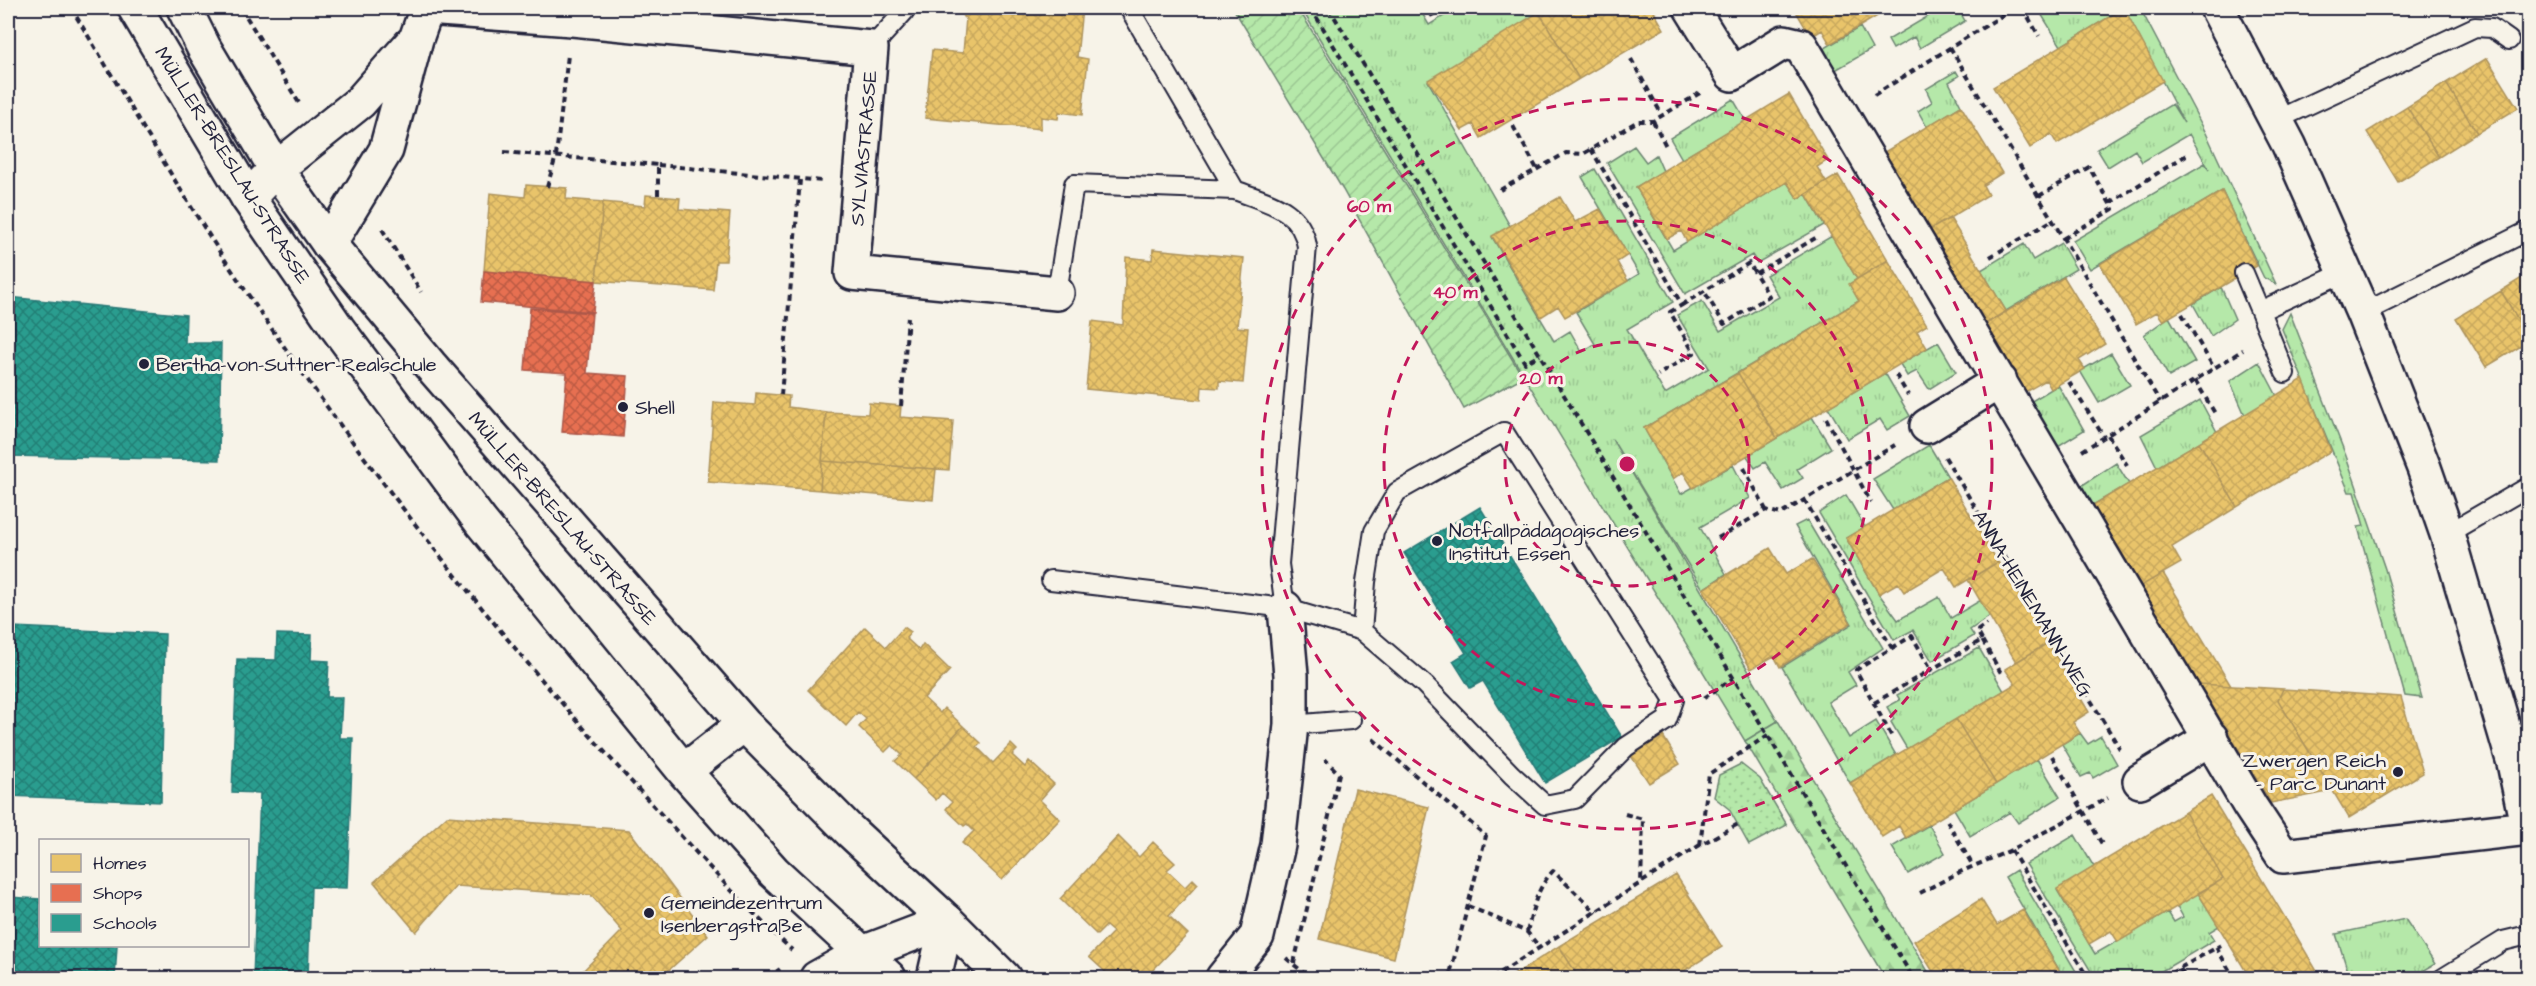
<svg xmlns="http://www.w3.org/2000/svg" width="2536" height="986" font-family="'Architects Daughter',sans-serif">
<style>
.grass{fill:url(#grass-tufts);stroke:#6c8572;stroke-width:1.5}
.forest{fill:url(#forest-firs);stroke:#6c8572;stroke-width:1.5}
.park{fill:url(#park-dots);stroke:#6c8572;stroke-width:1.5}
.garden{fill:url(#garden-furrows);stroke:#6c8572;stroke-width:1.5}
.homes{fill:url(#homes-cross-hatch);stroke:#ad935c;stroke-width:1.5}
.shops{fill:url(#shops-cross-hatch);stroke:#ac584a;stroke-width:1.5}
.schools{fill:url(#schools-cross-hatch);stroke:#287876;stroke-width:1.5}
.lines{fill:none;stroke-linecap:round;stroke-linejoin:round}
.service-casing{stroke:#22223b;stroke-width:22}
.minor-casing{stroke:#22223b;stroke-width:38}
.secondary-casing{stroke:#22223b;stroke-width:38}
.path{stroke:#22223b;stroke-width:4;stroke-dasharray:6 4.5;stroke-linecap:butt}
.service{stroke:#f7f3e8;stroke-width:18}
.minor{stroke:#f7f3e8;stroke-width:33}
.secondary{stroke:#f7f3e8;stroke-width:33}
.ring{fill:none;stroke:#c2185b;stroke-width:3;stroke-dasharray:10 8}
.poi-dot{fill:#22223b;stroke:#f7f3e8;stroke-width:2}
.labels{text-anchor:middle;stroke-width:6;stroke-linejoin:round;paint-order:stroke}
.street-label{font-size:20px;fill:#22223b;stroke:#f7f3e8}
.poi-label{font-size:20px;fill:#22223b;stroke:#f7f3e8;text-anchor:start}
.centre{fill:#c2185b;stroke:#f7f3e8;stroke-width:3}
.ring-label{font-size:18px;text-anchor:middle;font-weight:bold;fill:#c2185b;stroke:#f7f3e8;stroke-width:6;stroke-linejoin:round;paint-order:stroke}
</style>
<defs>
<pattern id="grass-tufts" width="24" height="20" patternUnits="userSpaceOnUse" patternTransform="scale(1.5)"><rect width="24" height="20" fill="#b5e8a9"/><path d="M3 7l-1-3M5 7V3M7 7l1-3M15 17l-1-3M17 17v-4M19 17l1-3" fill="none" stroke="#9bc792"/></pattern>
<pattern id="forest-firs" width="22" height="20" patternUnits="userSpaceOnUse" patternTransform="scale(1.5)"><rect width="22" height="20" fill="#b5e8a9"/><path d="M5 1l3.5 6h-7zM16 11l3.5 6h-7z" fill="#9bc792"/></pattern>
<pattern id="park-dots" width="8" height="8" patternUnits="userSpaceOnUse" patternTransform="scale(1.5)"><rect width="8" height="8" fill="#b5e8a9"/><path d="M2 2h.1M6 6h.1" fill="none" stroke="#9bc792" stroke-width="1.8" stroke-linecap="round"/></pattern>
<pattern id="garden-furrows" width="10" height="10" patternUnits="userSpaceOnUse" patternTransform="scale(1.5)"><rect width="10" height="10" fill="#b5e8a9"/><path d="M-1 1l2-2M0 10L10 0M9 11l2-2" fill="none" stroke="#9bc792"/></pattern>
<pattern id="homes-cross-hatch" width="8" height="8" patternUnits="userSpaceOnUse" patternTransform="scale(1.5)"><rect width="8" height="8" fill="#e9c46a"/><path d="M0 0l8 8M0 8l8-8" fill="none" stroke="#c8a85d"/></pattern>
<pattern id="shops-cross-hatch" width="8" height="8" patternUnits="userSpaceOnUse" patternTransform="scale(1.5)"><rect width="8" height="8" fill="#e76f51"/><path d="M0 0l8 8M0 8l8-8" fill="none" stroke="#bb5b44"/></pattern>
<pattern id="schools-cross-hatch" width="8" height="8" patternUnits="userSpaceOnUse" patternTransform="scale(1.5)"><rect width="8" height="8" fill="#2a9d8f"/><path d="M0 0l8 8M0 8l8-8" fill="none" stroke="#248076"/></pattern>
</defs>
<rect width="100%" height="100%" fill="#f7f3e8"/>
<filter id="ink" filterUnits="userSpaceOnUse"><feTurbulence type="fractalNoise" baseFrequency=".0167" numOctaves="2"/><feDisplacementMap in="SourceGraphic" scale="12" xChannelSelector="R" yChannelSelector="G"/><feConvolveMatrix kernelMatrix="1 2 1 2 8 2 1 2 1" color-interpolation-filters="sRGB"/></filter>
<g filter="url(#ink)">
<!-- grass -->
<path class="grass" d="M1301 8H1419L1429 25 1457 8H1547L1428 81 1510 226 1492 237 1554 341 1570 331 1582 352 1595 344 1576 312 1639 274 1582 177 1595 169 1673 302 1627 329 1665 394 1709 368 1677 315 1702 301 1720 331 1779 297 1766 275 1832 236 1857 279 1850 284 1859 301 1644 428 1681 494 1733 465 1750 498 1700 527 1726 574 1703 589 1612 439 1778 721 1745 741Z
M1942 8H1962L1959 10 1965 21 1920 48 1914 37 1893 49 1888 40Z
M2041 8H2140L2206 133 2276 284 2264 278 2222 191 2090 269 2073 241 2205 163 2209 169 2189 134 2142 162 2135 150 2108 167 2097 149 2172 104 2184 123 2124 8 2061 46 2038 9Z
M1860 27 1872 49 1832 72 1820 51Z
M1956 71 1959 76 1949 82 1961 106 1927 127 1918 111 1932 102 1926 89Z
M1733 99 1746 121 1682 159 1670 138Z
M1634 146 1646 162 1656 155 1663 171 1636 187 1673 250 1787 182 1798 199 1806 194 1824 225 1757 263 1752 255 1685 294 1607 163Z
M2061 243 2076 269 2006 311 1981 270 2024 244 2033 260Z
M2221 287 2235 319 2211 336 2193 304Z
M2290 313 2346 456 2385 569 2422 698 2405 696 2358 527 2364 526 2354 492H2349L2282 329Z
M2169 317 2195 362 2169 377 2144 335Z
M1938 342 1956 372 1929 389 1917 371 1907 376 1900 364Z
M2111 353 2130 385 2099 403 2080 371Z
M2259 362 2277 396 2245 415 2230 381Z
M1885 373 1910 416 1887 430 1880 419 1847 439 1828 407Z
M2058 385 2084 430 2058 446 2030 402Z
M2200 400 2217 432 2157 467 2141 435Z
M1812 417 1831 448 1797 469 1803 478 1783 490 1765 462 1755 468 1747 456Z
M1929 445 1948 477 1893 510 1873 479Z
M2116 463 2129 484 2093 505 2081 486Z
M1846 495 1865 527 1846 538 1879 594 1898 620 1939 597 1951 618 1981 600 1990 616 1970 630 1974 636 1932 661 1913 630 1894 640 1819 513Z
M1807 520 1883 648 1848 672 1856 685 1828 702 1849 738 1876 721 1896 755 1850 783 1782 667 1852 624 1795 526Z
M1979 648 2004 691 1907 749 1891 722 1894 719 1887 707 1900 700 1897 695Z
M2080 733 2088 744 2101 736 2117 764 2093 778 2090 773 2081 777 2062 744Z
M2037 759 2060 797 2018 823 2010 812 1970 836 1954 809Z
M1929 825 1945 853 1908 874 1892 847Z
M2075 835 2094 867 2057 890 2095 954 2168 912 2174 922 2183 917 2177 906 2198 893 2219 926 2209 932 2214 940 2150 978H2095L2026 864Z
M2016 870 2080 978H2056L2062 975 2005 877Z
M2405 919 2435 964 2411 978H2350L2336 934Z"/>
<!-- forest -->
<path class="forest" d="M1778 721 1932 978H1885L1745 741Z"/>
<!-- park -->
<path class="park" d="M1741 764 1760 779 1787 825 1749 845 1729 809 1714 797 1719 775Z"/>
<!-- garden -->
<path class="garden" d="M1233 8H1298L1523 377 1464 409 1343 190Z"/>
<!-- homes -->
<path class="homes" d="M964 8H1082L1077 57 1088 59 1082 115 1059 112 1058 119 1041 117V129L925 118 932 50 963 53 966 18 963 17Z
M1547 8H1662L1654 12 1664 29 1579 79 1539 12Z
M1794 8H1891L1830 44 1822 30 1811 37Z
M2124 8 2163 81 2057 144 2051 134 2030 148 1993 87Z
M1539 12 1579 79 1481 138 1473 124 1462 130 1428 80Z
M2487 58 2518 108 2477 133 2446 83Z
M2446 83 2477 133 2439 157 2407 107Z
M1789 94 1828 160 1817 167 1826 182 1798 199 1787 182 1687 242 1681 231 1667 239 1636 187Z
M1961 106 2002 173 1983 185 1988 195 1928 231 1881 154Z
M2407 107 2439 157 2398 182 2367 132Z
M1838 175 1888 260 1857 279 1806 194Z
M526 185 567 188 566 199 603 202 596 281 484 271 490 193 525 197Z
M2222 191 2257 266 2163 321 2157 312 2136 324 2100 264Z
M646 195 680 198 679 209 730 213 726 261H716L713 290 596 281 603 202 645 206Z
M1560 197 1575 222 1600 209 1628 255 1617 262 1628 281 1565 317 1558 306 1541 317 1492 236Z
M1950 218 2006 311 1984 325 1928 231Z
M1153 249 1244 258 1237 327 1248 328 1243 383 1219 381V388L1202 387 1201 400 1086 389 1092 321 1123 325 1126 257 1152 260Z
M1888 260 1927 325 1917 331 1927 348 1777 438 1738 373 1859 301 1849 284Z
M2528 274V336L2501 291Z
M2064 277 2105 344 2079 360 2085 369 2051 389 2046 380 2025 392 1984 325Z
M2501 291 2528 336V342L2486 367 2456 318Z
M1738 373 1777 438 1693 488 1683 472 1673 479 1644 428Z
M2303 379 2331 451 2237 507 2199 442Z
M756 393 789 396 788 407 826 412 820 490 708 482 714 402 755 405Z
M869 403 901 406 900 417 953 421 949 470 822 461 826 412 868 414Z
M2199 442 2237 507 2172 547 2181 563 2141 586 2093 505Z
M822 461 936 469 933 500 820 490Z
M1948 477 1998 562 1956 587 1944 568 1904 592 1898 583 1879 594 1846 538Z
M1770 548 1786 574 1812 559 1851 623 1780 667 1774 656 1751 669 1703 589Z
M1998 562 2048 643 2016 662 1968 580Z
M2163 573 2231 686 2199 684 2141 586Z
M865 627 886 647 904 627 911 632 906 638 919 650 923 644 950 670 924 698 940 713 944 708 963 726 914 779 895 761 902 755 892 745 885 752 859 727 866 719 858 712 846 726 808 690Z
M2048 643 2089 712 2073 722 2080 733 1996 784 1956 719 2015 684 2005 669Z
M2199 684 2283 689 2278 700 2333 791 2271 803Z
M2283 689 2401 697 2423 773 2349 818 2278 700Z
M1956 719 1996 784 1906 838 1899 826 1882 837 1850 783Z
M963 726 981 743 977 747 993 763 1011 744 1017 750 1012 755 1025 767 1029 761 1054 784 1040 800 1060 819 1002 880 962 843 974 831 967 824 964 826 946 809 952 802 942 793 936 800 914 779Z
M1663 736 1680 764 1649 783 1631 756Z
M1355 789 1429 807 1394 958 1319 939Z
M2211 796 2298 939 2321 978H2250L2198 893 2223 879 2185 812Z
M2185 812 2223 879 2118 942 2111 931 2089 944 2057 889Z
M447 816 629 830 708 935 660 978H576L622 931 591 895 456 886 416 932 374 882Z
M1118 836 1139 857 1153 842 1175 863 1167 870 1185 887 1193 879 1198 884 1169 916 1188 934 1145 978H1112L1089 957 1113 932 1106 926 1097 935 1060 899Z
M1676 875 1722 947 1673 978H1579L1559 946Z
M1981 899 1997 925 2023 910 2062 975 2056 978H1937L1914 941Z
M1559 946 1579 978H1509Z"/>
<!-- shops -->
<path class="shops" d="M484 271 596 281 593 312 481 302Z
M530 308 592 313 587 373 628 376 623 437 562 432 567 373 525 370Z"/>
<!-- schools -->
<path class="schools" d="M8 297 186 315 185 343H221L219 460 8 456Z
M1480 507 1622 737 1545 783 1483 681 1470 688 1453 661 1466 653 1404 553Z
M13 627 165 634 161 802 8 796Z
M277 634 312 635 311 660 329 661 327 697H342L340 738H353L347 888 311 887 308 978H253L260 793 232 792 237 659 276 660Z
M8 897 40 899V946H117L115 978H8Z"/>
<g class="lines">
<defs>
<path id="service" d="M871 48 904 12 905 8
M2276 120 2475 27 2492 28 2509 40
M1235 190C1267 203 1300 207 1307 246L1279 564 1285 608
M2244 273 2260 311 2345 272
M1057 293 1074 184 1235 190 1129 8
M2260 311 2285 373
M2363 313 2528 231
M2447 534 2528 487
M1051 580 1285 608 1362 631 1425 685 1512 775 1545 805 1575 799 1626 747 1667 720 1674 700 1504 432 1397 492 1374 531 1366 582 1362 631
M1291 725 1351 720
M2443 978 2503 941 2528 935"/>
<path id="minor" d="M1691 8 1732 74 1784 42 1801 46 2250 806 2283 856 2528 828
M2217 8 2289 145 2363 313 2424 468 2447 534 2514 763 2528 830
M248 198 276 169 360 102 411 44
M329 244 386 150 416 39 427 8 572 19 871 48 852 273 1057 293
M1927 426 2000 381
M2140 781 2211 738
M817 978 860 954 947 921
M934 978 947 921
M1223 978 1257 936 1278 845 1291 725V675L1285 608"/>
<path id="secondary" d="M135 8 248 198 338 329 481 522 684 771 774 872 889 978
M184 8 204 48 276 169 329 244 430 365 744 724 850 831 947 921 1004 978
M684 771 744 724"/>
</defs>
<!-- service casing -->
<use href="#service" class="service-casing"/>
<!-- minor casing -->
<use href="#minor" class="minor-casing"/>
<!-- secondary casing -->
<use href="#secondary" class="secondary-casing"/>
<!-- path -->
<path class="path" d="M71 8C126 97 178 190 237 278 358 458 493 630 639 790 689 844 737 900 792 950
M241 8 299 103
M1311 8 1525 363 1540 355
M1329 8 1540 355 1913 978
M1999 8 2003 15
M2023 8 2039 36
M1430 16 1445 8
M1950 47 2160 402
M1631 59 1662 115
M1874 95 2003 15 2010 8
M1653 121 1667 148
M1513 126 1537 169
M1591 149 1682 305 1670 312 1694 353 1658 375
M504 152 658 165V196
M658 165 822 181
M547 187 556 156 568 55
M1500 190 1566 153 1583 154 1638 121H1653L1700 93
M2039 196 2089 167 2113 209 2064 238
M2110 203 2188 154
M382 229 421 292
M1990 257 2053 220
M1756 273 1819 236
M1682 305 1749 263 1769 296 1724 324 1704 291
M2182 314 2214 368
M1896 375 1908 395
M2195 380 2216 415
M2069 382 2104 437
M781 395 800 180
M901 406 908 317
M1826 418 1871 503
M2108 435 2127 465
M2082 451 2243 350
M1945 457 2120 749
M1744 468 1766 510
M1804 499 1892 648 1856 670 1892 737
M1718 538 1766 510 1781 514 1895 445
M1982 640 1977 631 1987 624
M1892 648 1912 636 1931 669
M1704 698 1733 678
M1874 703 1982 640 2001 673
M8 710H9
M1373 739 1486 836 1449 978
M2052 756 2102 844
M1625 814 1643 819 1641 883
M1947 821 1973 866
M1700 845 1709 774 1768 735
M2011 850 2088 978
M1920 893 1960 872 2011 850 2108 798
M1468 906 1527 932 1541 949
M1527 932C1533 909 1536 889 1553 871L1597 913
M2216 947 2234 978
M1286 958 1310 978
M1294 963 1339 774 1325 759
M2180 969 2186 978
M768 978 780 969
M1492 978 1700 845 1738 824
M2162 978 2221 945"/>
<!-- service -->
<use href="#service" class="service"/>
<!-- minor -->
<use href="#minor" class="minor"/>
<!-- secondary -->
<use href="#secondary" class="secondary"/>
</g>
</g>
<!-- distance rings -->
<g class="ring">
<circle cx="1627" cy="464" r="122"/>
<circle cx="1627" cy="464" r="243"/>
<circle cx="1627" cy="464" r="365"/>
</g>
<!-- markers -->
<g class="poi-dot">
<circle cx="144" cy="364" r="6"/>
<circle cx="623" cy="407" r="6"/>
<circle cx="1437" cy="541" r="6"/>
<circle cx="2398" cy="772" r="6"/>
<circle cx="649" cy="913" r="6"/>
</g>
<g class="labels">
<!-- street labels -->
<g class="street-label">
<text transform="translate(863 148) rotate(-85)" y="7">SYLVIASTRASSE</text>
<text transform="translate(233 165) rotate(58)" y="7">MÜLLER-BRESLAU-STRASSE</text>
<text transform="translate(563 518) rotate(49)" y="7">MÜLLER-BRESLAU-STRASSE</text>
<text transform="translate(2033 603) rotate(59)" y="7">ANNA-HEINEMANN-WEG</text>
</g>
<!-- poi labels -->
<g class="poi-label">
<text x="156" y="371">Bertha-von-Suttner-Realschule</text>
<text x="635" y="414">Shell</text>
<text x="1449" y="537">Notfallpädagogisches<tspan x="1449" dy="23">Institut Essen</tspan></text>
<text x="2386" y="767" text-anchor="end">Zwergen Reich<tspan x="2386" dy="23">- Parc Dunant</tspan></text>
<text x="661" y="909">Gemeindezentrum<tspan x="661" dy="23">Isenbergstraße</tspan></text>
</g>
</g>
<circle cx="1627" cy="464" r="9" class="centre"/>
<g class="ring-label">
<text x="1369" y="212">60 m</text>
<text x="1455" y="298">40 m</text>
<text x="1541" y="384">20 m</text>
</g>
<!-- margin -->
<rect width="2536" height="986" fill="none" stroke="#f7f3e8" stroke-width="30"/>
<rect x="15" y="15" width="2506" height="956" fill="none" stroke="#22223b" stroke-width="2" filter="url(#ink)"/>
<!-- legend -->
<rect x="39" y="839" width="210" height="108" fill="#f7f3e8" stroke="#a29fa3" stroke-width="1.5"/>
<rect x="51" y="854" width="30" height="18" fill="#e9c46a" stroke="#a29fa3" stroke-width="1.5"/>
<text x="93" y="869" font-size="18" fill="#22223b">Homes</text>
<rect x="51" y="884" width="30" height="18" fill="#e76f51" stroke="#a29fa3" stroke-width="1.5"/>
<text x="93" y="899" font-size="18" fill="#22223b">Shops</text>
<rect x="51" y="914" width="30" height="18" fill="#2a9d8f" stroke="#a29fa3" stroke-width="1.5"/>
<text x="93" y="929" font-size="18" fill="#22223b">Schools</text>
</svg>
